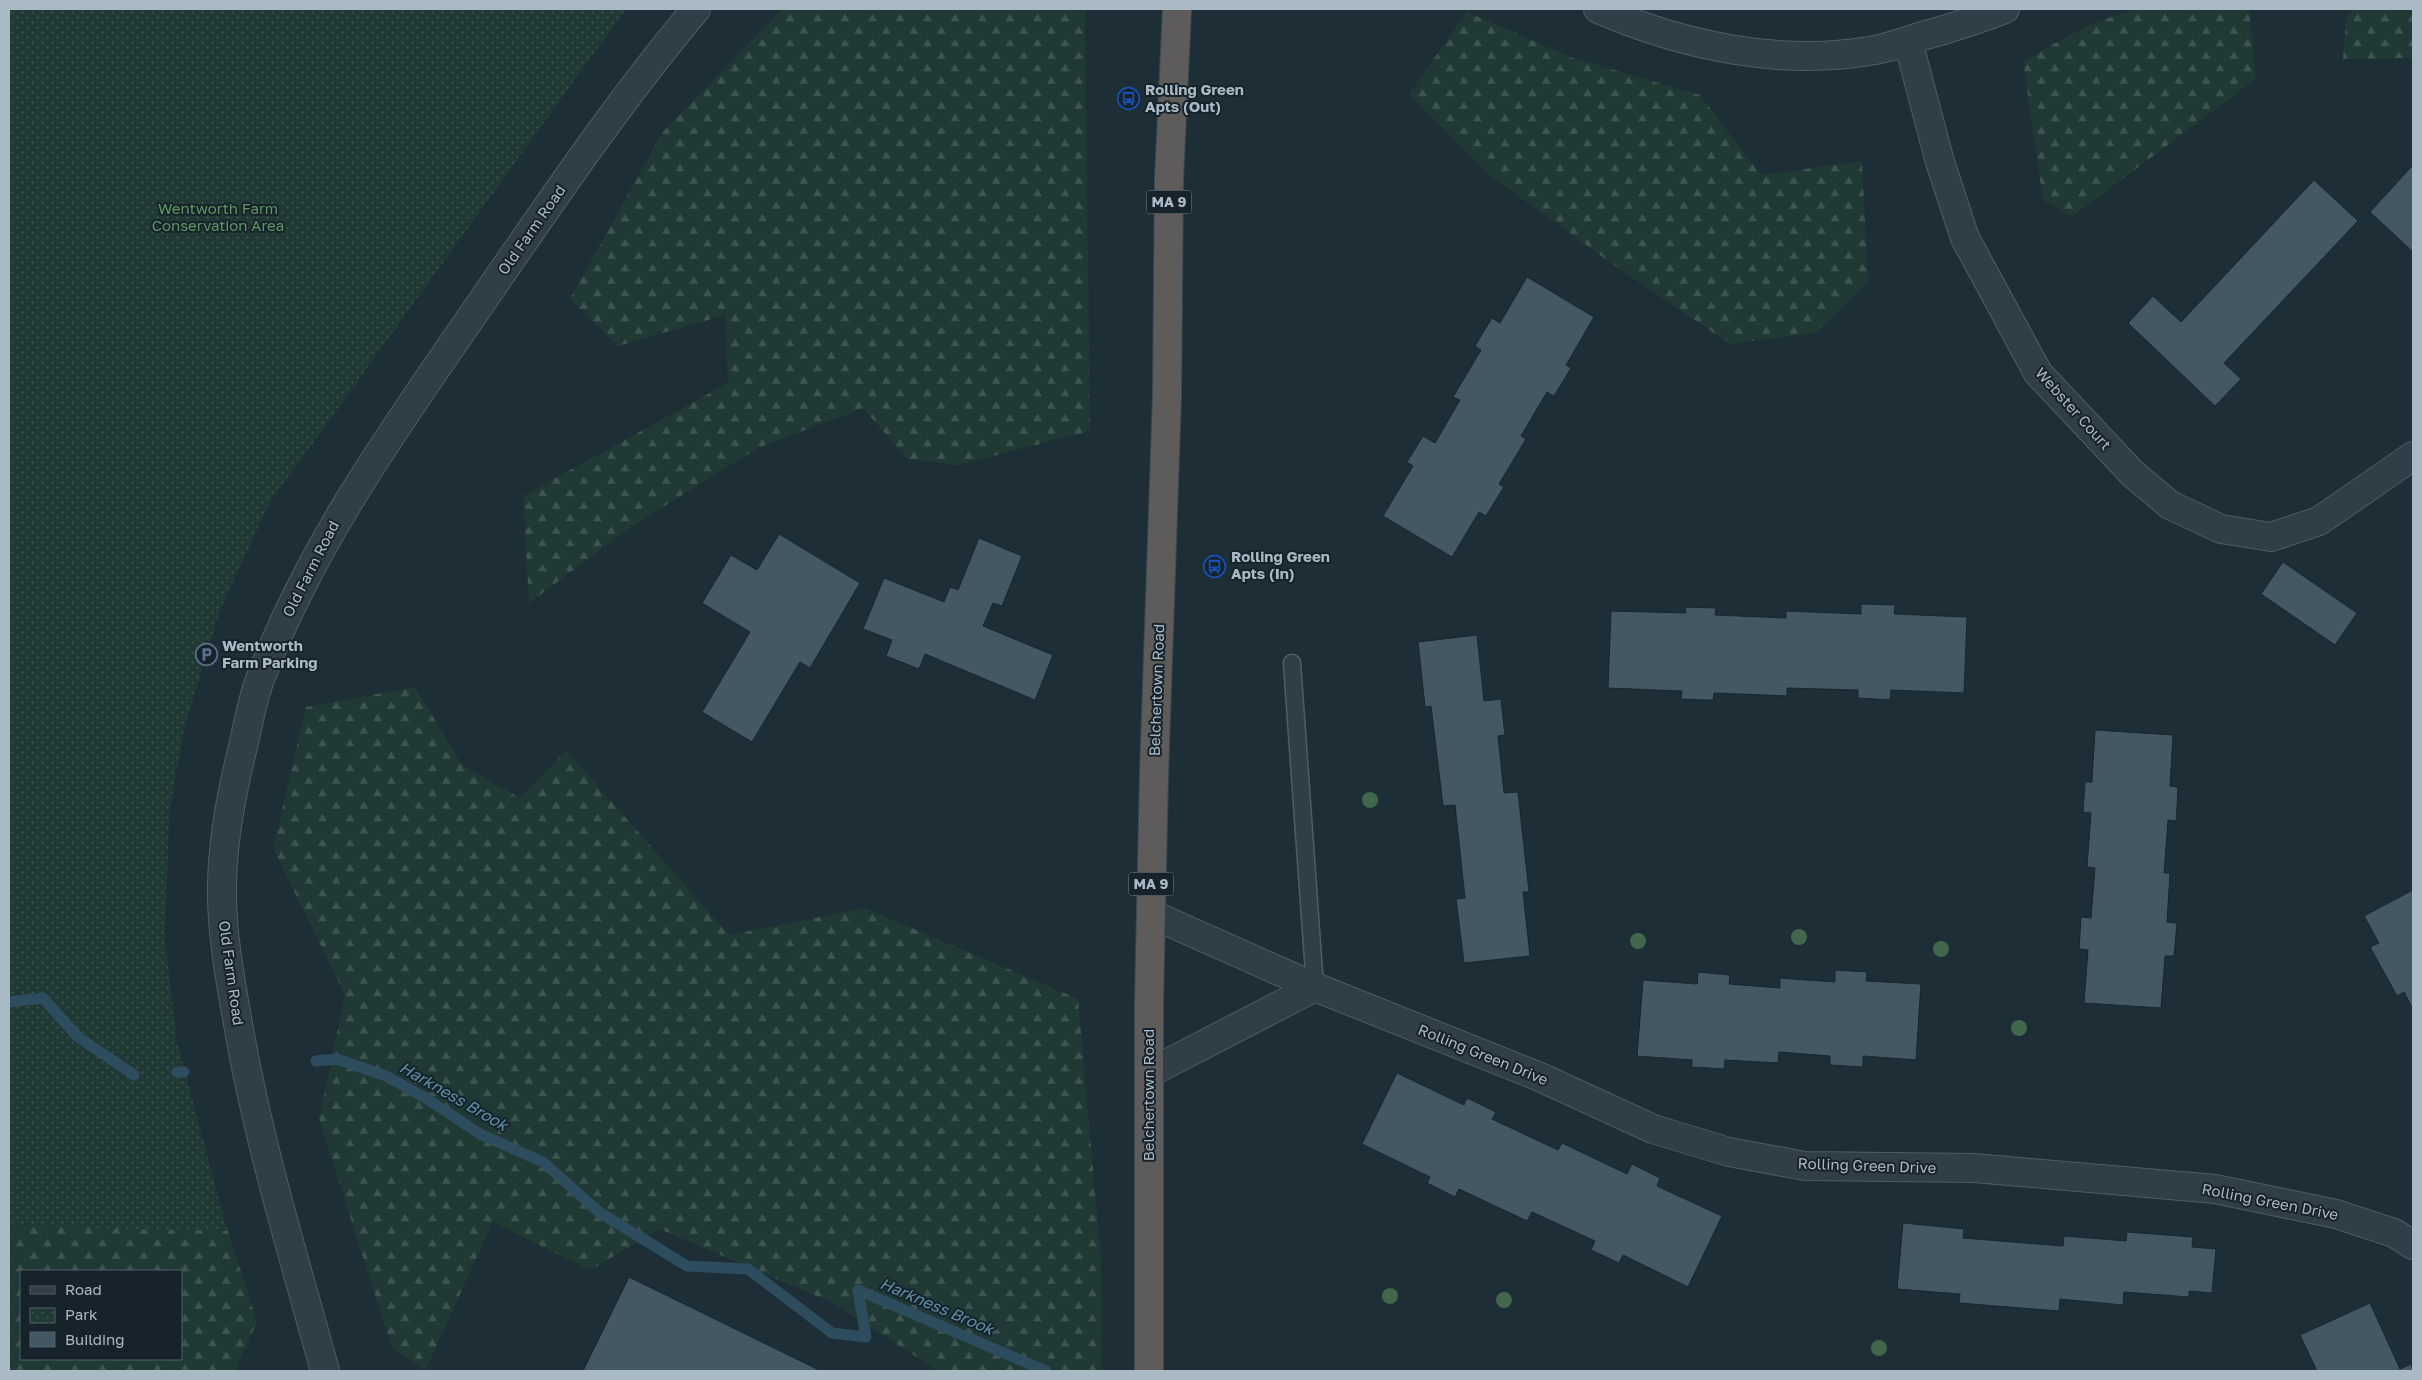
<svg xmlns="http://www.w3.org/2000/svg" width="2422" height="1380" font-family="'Golos Text',sans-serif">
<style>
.forest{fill:url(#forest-firs);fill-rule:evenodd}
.park{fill:url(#park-dots)}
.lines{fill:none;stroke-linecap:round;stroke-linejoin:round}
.stream{stroke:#2d4c5d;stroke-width:11}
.building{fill:#445863;stroke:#18262d}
.service-casing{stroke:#4e5d65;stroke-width:19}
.minor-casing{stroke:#4e5d65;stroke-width:30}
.trunk-casing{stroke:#3b4a51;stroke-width:30}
.service{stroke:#303f47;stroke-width:16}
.minor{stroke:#303f47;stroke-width:28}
.trunk{stroke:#5e5c5a;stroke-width:28}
.tree{fill:#42674d}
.labels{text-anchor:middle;stroke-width:4;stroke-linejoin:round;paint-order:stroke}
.shield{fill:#16232b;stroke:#7e8d96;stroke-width:1}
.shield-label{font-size:14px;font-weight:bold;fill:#aabac4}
.poi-label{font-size:15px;font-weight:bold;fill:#aabac4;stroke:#16232b;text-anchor:start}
.park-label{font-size:15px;fill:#609660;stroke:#16232b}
.street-label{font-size:15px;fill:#aabac4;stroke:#16232b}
.water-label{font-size:16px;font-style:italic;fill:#5f8fa7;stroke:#16232b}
</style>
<defs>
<pattern id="forest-firs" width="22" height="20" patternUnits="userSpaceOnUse" patternTransform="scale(1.25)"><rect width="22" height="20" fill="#203935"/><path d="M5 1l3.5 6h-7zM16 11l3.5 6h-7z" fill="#3e5451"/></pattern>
<pattern id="park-dots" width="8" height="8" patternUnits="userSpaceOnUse" patternTransform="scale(1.25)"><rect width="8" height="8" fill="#203935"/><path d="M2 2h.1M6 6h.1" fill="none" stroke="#3e5451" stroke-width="1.8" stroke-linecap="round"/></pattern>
</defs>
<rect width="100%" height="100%" fill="#1d2e36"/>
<!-- forest -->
<path class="forest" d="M782 9H1085L1090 431 957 465 907 459 863 408 758 448 634 525 529 603 523 496 728 383 725 315 618 346 570 299 662 133Z
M2136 9H2249L2256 79 2072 217 2043 200 2023 61 2088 25Z
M2353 9H2413V58L2343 59 2346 19Z
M1467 12 1573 58 1700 95 1761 175 1862 161 1868 281 1816 333 1730 344 1615 266 1493 178 1409 94Z
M415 687 462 765 520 798 566 750 729 935 865 908 1078 999 1101 1259 1102 1371H938L833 1303 660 1229 590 1270 493 1222 425 1371 392 1348 319 1119 345 995 273 848 306 707Z
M165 1033 257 1322 235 1371H9V1166ZM21 1271H181V1359H21Z"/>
<!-- park -->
<path class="park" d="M9 9H626L269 504 220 610 184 729 169 815 165 940 177 1042 227 1231 9 1226Z"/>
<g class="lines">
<!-- stream -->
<path class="stream" d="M9 1002 43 998 78 1037 134 1075
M316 1061 337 1059 386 1076 424 1097 480 1134 543 1162 599 1212 687 1266 748 1269 832 1333 866 1337 858 1290 1046 1371
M177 1072H184"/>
</g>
<!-- building -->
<path class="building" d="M2412 166 2413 167V252L2370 212Z
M2314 180 2358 221 2224 363 2241 379 2215 406 2128 323 2153 296 2181 322Z
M1527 277 1594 317 1566 365 1571 368 1562 383 1554 396 1547 392 1521 436 1526 439 1499 484 1504 487 1494 503 1486 516 1479 512 1452 557 1383 516 1413 466 1407 462 1423 436 1435 443 1460 400 1453 397 1481 350 1475 346 1492 318 1500 323Z
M779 534 860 583 810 668 800 662 752 742 702 712 750 632 702 603 731 555 757 570Z
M979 538 1022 556 1002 606 993 603 983 626 1053 655 1035 700 925 654 919 669 886 656 892 640 863 629 884 578 944 602 950 587 958 590Z
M2283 562 2357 613 2335 645 2261 594Z
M1861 604 1895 605 1894 614 1967 617 1964 693 1891 690 1890 700 1858 698V690L1787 688V696L1714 693 1713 700H1703L1681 699 1682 691 1608 688 1611 611 1686 613 1685 607 1716 608 1715 615 1786 618V611L1861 614Z
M1477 635 1484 701 1501 699 1505 735 1498 736 1504 793 1518 792 1529 892H1523L1530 956 1464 963 1456 899 1465 898 1455 805 1443 806 1431 706 1425 707 1418 642Z
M2095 730 2173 735 2170 786 2178 787 2177 807 2176 821 2168 820 2164 873H2170L2167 922 2177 923 2174 956H2165L2161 1008 2084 1003 2088 950 2079 949 2080 934 2081 917 2091 918 2095 868 2087 867 2091 813 2083 812 2084 798 2085 782H2092Z
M2413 890V1009L2404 992 2397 996 2370 947 2379 943 2364 916Z
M1835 970 1867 972 1866 981 1921 984 1916 1060 1863 1056V1067L1830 1065V1056L1779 1052 1778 1063 1725 1060 1724 1069 1692 1067V1060L1637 1056 1643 980 1697 984 1698 972 1730 975 1729 984 1780 988V978L1835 982Z
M1397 1073 1464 1105 1467 1098 1496 1112 1492 1119 1558 1150 1562 1143 1627 1174 1632 1164 1660 1178 1657 1186 1722 1216 1688 1287 1623 1255 1619 1263 1591 1250 1595 1241 1532 1212 1527 1221 1459 1189 1455 1197 1427 1183 1430 1177 1362 1144Z
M1903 1223 1964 1229 1963 1238 2063 1246 2064 1236 2126 1241 2127 1232 2193 1237 2192 1247 2216 1249 2212 1293 2189 1291V1297L2124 1292 2123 1305 2060 1299 2059 1311 1959 1303 1960 1294 1897 1289Z
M629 1277 821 1371H583Z
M2370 1303 2400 1369 2411 1364 2413 1371H2317L2300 1335Z"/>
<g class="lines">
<defs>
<path id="service" d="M1292 663 1315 987"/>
<path id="minor" d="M1598 9C1684 46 1782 67 1875 50 1890 47 1905 42 1919 37 1948 29 1977 20 2005 9
M1908 41 1940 162 1965 238 2038 373 2133 474 2170 505 2221 529 2271 537 2319 521 2413 456
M1151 914 1315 987 1540 1077 1653 1129 1729 1152 1805 1166 1974 1168 2215 1189 2336 1214 2394 1233 2413 1245
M1149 1073 1315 987
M325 1371C293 1254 257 1138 237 1018 229 973 221 928 222 883 223 840 231 796 241 755 247 731 251 705 259 682 311 543 398 424 481 303 550 203 618 102 696 9"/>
<path id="trunk" d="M1149 1371V1002L1154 774 1167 396 1169 179 1177 9"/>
</defs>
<!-- service casing -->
<use href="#service" class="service-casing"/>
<!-- minor casing -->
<use href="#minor" class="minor-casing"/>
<!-- trunk casing -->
<use href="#trunk" class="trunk-casing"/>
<!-- service -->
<use href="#service" class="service"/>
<!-- minor -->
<use href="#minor" class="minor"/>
<!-- trunk -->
<use href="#trunk" class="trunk"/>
</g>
<!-- trees -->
<g class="tree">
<circle cx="1370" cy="800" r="8"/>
<circle cx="1799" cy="937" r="8"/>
<circle cx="1638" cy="941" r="8"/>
<circle cx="1941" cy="949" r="8"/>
<circle cx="2019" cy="1028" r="8"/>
<circle cx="1390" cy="1296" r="8"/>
<circle cx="1504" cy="1300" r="8"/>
<circle cx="1879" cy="1348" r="8"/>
</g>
<!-- icons -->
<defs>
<symbol id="bus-ring" viewBox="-11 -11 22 22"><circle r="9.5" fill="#16232b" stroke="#1a4fb4" stroke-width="1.5"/><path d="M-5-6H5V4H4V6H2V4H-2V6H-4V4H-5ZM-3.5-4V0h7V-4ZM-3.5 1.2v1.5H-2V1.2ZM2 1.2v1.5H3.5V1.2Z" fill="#1a4fb4"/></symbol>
<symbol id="parking-ring" viewBox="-11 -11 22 22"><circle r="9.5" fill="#16232b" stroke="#5c6f8a" stroke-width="1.5"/><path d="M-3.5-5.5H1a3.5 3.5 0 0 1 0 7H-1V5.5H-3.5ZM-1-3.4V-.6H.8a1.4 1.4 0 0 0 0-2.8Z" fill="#5c6f8a"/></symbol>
</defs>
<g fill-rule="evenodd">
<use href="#bus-ring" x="1116" y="86" width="25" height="25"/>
<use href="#bus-ring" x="1202" y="554" width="25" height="25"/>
<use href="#parking-ring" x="194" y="642" width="25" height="25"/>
</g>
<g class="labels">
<!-- shield labels -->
<g class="shield">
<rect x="1146.5" y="190.5" width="45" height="23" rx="4"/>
<rect x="1128.5" y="872.5" width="45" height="23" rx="4"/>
</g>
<g class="shield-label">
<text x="1169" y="207">MA 9</text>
<text x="1151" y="889">MA 9</text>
</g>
<!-- poi labels -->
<g class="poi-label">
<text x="1145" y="95">Rolling Green<tspan x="1145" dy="17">Apts (Out)</tspan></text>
<text x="1231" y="562">Rolling Green<tspan x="1231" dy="17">Apts (In)</tspan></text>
<text x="222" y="651">Wentworth<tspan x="222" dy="17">Farm Parking</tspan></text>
</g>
<!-- park labels -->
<g class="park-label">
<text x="218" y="214">Wentworth Farm<tspan x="218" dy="17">Conservation Area</tspan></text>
</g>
<!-- street labels -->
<g class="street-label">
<text transform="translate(532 230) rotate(-55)" y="5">Old Farm Road</text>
<text transform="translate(2073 409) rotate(48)" y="5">Webster Court</text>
<text transform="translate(311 569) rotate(-63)" y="5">Old Farm Road</text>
<text transform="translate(1157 690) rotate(-88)" y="5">Belchertown Road</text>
<text transform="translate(231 973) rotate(82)" y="5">Old Farm Road</text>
<text transform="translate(1483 1055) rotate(22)" y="5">Rolling Green Drive</text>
<text transform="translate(1149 1095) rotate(-90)" y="5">Belchertown Road</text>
<text transform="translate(1867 1166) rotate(2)" y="5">Rolling Green Drive</text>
<text transform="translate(2270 1202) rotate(11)" y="5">Rolling Green Drive</text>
</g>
<!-- water labels -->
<g class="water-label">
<text transform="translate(454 1096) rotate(30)" y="6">Harkness Brook</text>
<text transform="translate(937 1306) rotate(23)" y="6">Harkness Brook</text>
</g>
</g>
<!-- border -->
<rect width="2422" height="1380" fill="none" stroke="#aabac4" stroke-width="20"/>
<!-- legend -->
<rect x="20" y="1270" width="162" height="90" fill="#16232b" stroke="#515f68"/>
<rect x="30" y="1286" width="25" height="8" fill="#303f47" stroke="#515f68"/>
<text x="65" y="1295" font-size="15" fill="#aabac4">Road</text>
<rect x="30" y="1308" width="25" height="15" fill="url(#park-dots)" stroke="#515f68"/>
<text x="65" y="1320" font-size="15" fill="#aabac4">Park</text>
<rect x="30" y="1332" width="25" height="15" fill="#445863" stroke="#515f68"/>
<text x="65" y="1345" font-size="15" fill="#aabac4">Building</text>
</svg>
